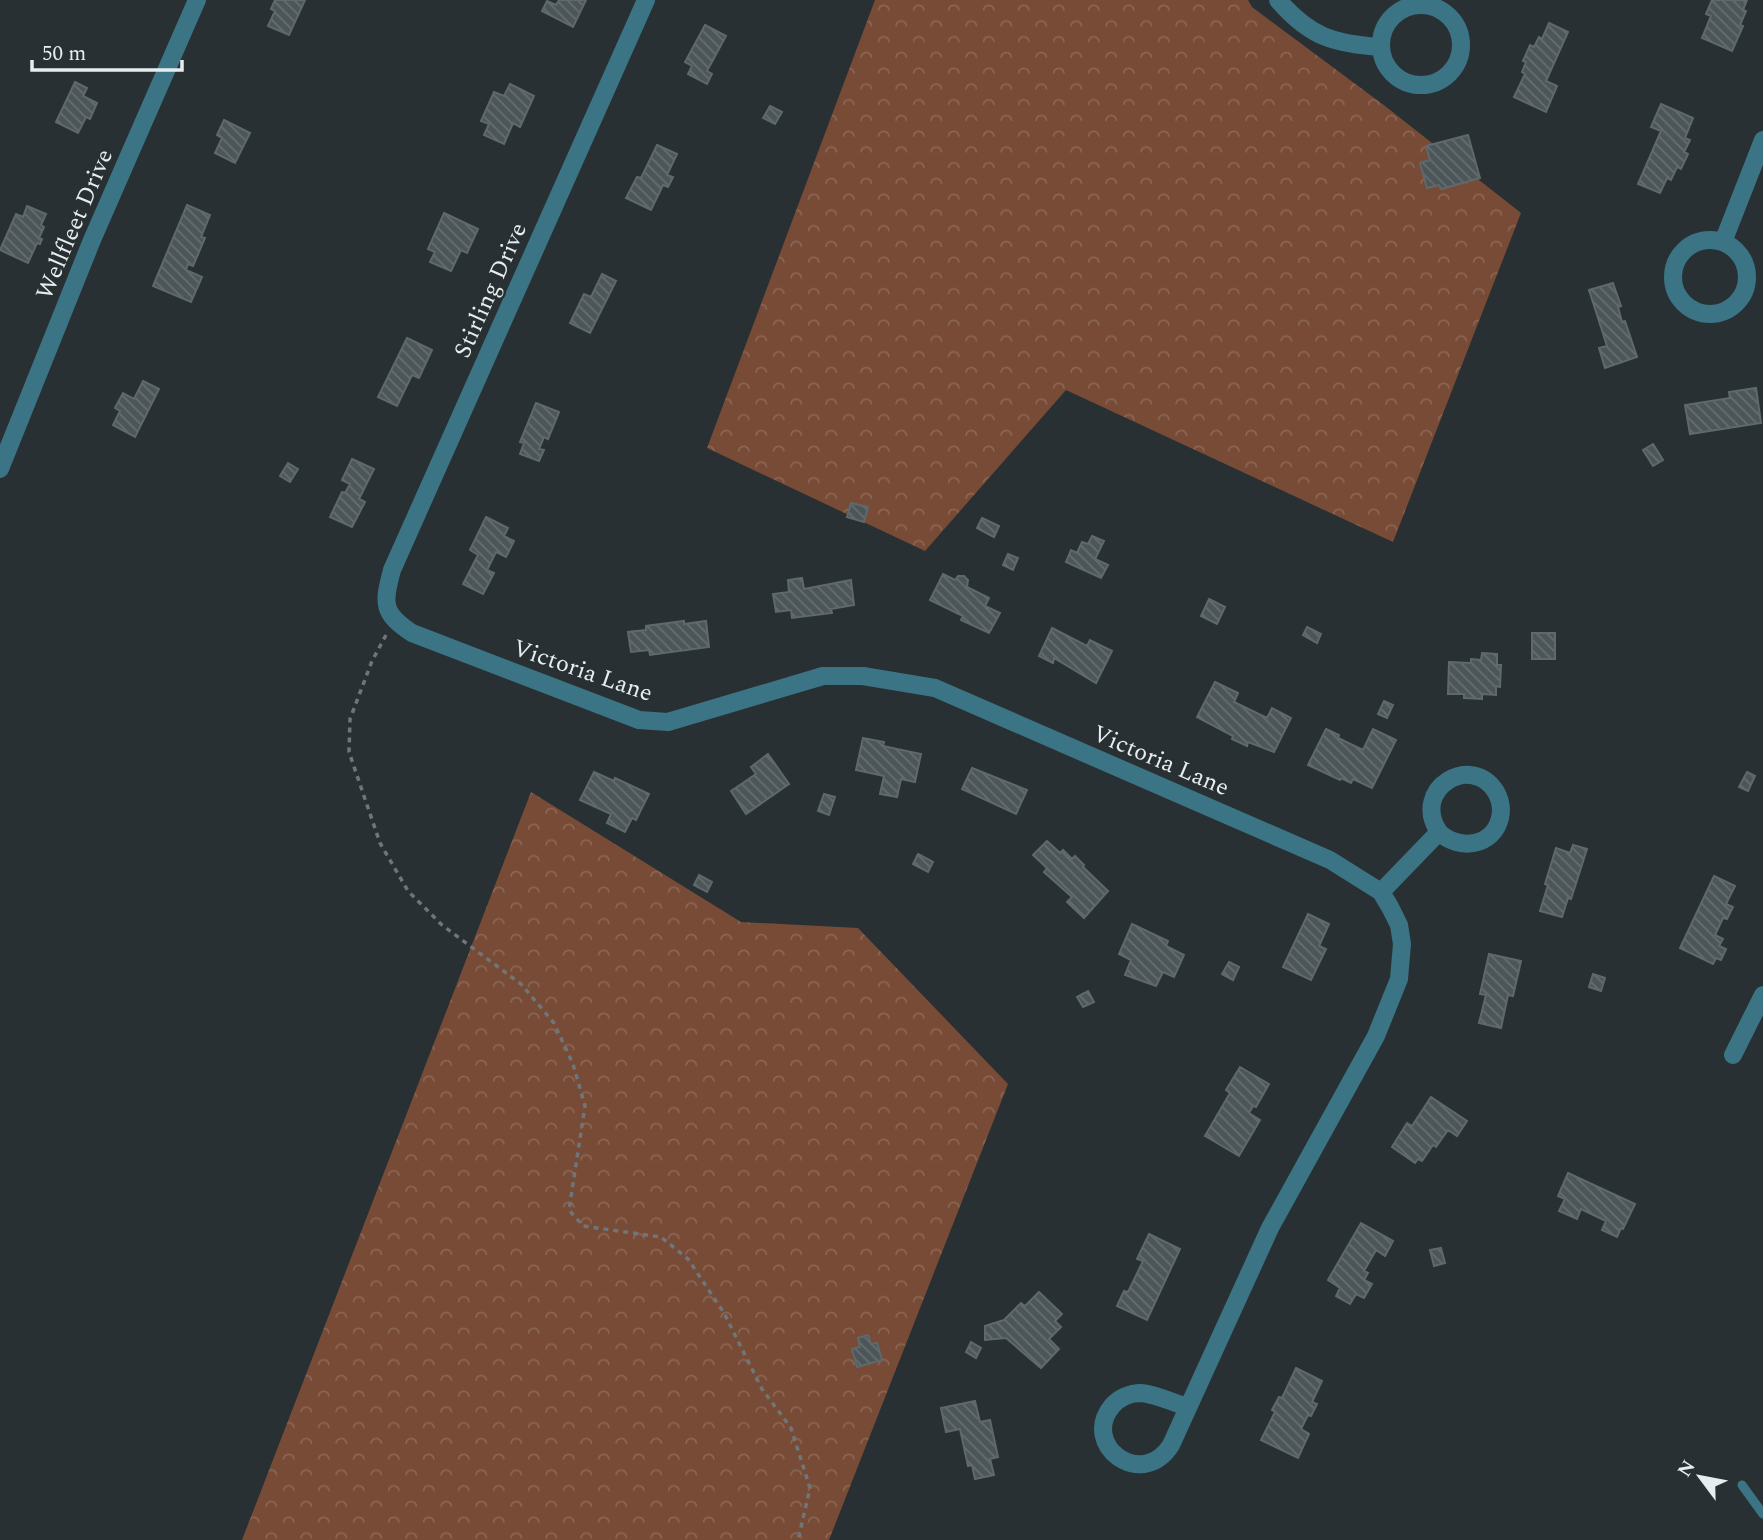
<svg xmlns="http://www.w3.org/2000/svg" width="1763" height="1540" font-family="Spectral,serif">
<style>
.park{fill:url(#park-crowns)}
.building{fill:url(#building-back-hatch);stroke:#5f696c;stroke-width:2}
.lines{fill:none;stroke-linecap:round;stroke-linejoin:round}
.path{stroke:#6f7679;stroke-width:3.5;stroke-dasharray:5 5;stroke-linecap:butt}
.lane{stroke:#3b7484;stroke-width:9}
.street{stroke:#3b7484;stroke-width:18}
.labels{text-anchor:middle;stroke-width:5;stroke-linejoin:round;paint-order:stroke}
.street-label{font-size:24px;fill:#e7edef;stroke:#283033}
</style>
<defs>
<pattern id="park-crowns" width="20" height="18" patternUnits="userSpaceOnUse" patternTransform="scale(1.75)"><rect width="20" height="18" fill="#784b37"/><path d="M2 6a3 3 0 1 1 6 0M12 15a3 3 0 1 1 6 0" fill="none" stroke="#8b6554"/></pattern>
<pattern id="building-back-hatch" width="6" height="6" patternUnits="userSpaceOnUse" patternTransform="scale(1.75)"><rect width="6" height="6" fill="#4c5558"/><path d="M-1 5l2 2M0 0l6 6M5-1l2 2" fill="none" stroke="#666e70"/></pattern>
</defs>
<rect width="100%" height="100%" fill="#283033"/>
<!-- park -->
<path class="park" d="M875 0H1248L1252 7 1385 106 1521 213 1393 542 1066 390 925 551 707 448Z
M531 792 741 922 858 928 1008 1084 829 1540H242Z"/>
<!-- building -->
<path class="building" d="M275 0H305L289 35 268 26 275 11 271 9Z
M559 0H586L573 27 542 11 547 1 556 5Z
M1712 0H1747L1743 10 1746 11 1740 25 1743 26 1732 51 1702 38 1711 16 1706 14Z
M1549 23 1568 32 1546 81 1557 86 1546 112 1514 97 1525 74 1522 72 1526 62 1523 61 1530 45 1534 47 1539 37 1542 39Z
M705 25 726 36 707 71 712 74 707 84 688 74 692 66 685 62Z
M75 82 87 88 83 96 97 103 90 119 86 117 78 133 56 122Z
M510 84 534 96 520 127 513 123 504 144 484 135 489 124 481 121 494 92 504 96Z
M1661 104 1693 118 1685 138 1690 140 1684 152 1688 154 1681 169 1677 167 1671 180 1667 178 1660 193 1638 184 1661 131 1651 127Z
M770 106 782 112 775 124 763 118Z
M224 120 250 133 235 163 215 153 222 138 217 135Z
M1468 135 1480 178 1441 189 1439 185 1427 188 1420 163 1430 160 1426 146Z
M657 145 677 154 667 175 673 177 668 187 663 185 651 210 626 198 637 177 641 178Z
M187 205 210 215 201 237 205 238 193 266 188 264 186 270 202 277 191 302 153 286Z
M27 206 46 214 41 225 44 227 39 238 42 239 40 244 37 243 28 263 0 250 16 214 23 217Z
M444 213 478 229 467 253 461 250 451 271 430 262 435 252 428 249Z
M602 274 616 281 590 333 570 323 584 294 591 297Z
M1613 283 1621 306 1618 307 1622 322 1625 321 1637 357 1605 368 1599 348 1607 346 1589 290Z
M407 338 432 350 419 378 412 375 397 406 378 397Z
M143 381 159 389 135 437 113 425 120 411 115 408 123 393 134 399Z
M1756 388 1761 423 1690 434 1685 405 1730 398 1729 392Z
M536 403 559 412 548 439 544 437 539 449 544 450 539 461 520 454 524 443 520 442Z
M1653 444 1663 460 1653 466 1643 450Z
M352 459 374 469 359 499 365 502 352 527 330 517 342 492 345 493 350 484 342 480Z
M288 463 298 469 290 482 280 476Z
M851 503 868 507 864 522 847 517Z
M486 517 508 528 504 536 514 541 506 557 496 552 487 570 494 573 483 594 463 584 478 555 470 550Z
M982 518 999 526 994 537 977 528Z
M1092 536 1104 541 1095 559 1108 565 1101 578 1066 562 1071 550 1077 553 1082 542 1088 544Z
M1008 554 1018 558 1013 570 1003 565Z
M943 574 955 580 958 576H964L968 580 967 587 989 598 985 606 1000 613 989 633 961 620 963 616 930 600Z
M802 578 804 589 851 580 854 605 831 609 832 613 792 618 791 610 776 612 773 594 789 592 788 580Z
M1209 599 1225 607 1217 624 1201 616Z
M684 621V624L706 621 709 647 650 655 649 650 631 652 628 632 646 630V626Z
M1307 627 1321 634 1317 643 1303 635Z
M1052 628 1087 646 1090 640 1112 651 1096 683 1054 658 1053 663 1039 656Z
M1532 633H1555V659H1532Z
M1482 653 1497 654V665H1501L1500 687 1496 686V695L1482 694V699L1464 698V694H1448L1449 662 1471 663V659L1481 660Z
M1215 682 1238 693 1234 702 1267 718 1272 708 1291 718 1274 752 1248 742 1247 746 1232 739 1233 736 1197 717Z
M1384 701 1393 705 1387 718 1378 714Z
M1326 729 1339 735 1338 738 1363 750 1373 729 1396 740 1372 788 1353 779 1351 783 1341 778 1340 780 1308 765Z
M863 738 884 742 883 746 921 754 915 782 901 779 897 797 880 794 884 776 856 770Z
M768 754 789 784 746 814 731 791 756 774 751 767Z
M972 768 1027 790 1016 814 962 789Z
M594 772 614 781 615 778 649 794 636 820 632 818 625 832 607 823 611 814 580 800Z
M1747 772 1755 776 1748 791 1739 787Z
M824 794 835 797 829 815 818 811Z
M1047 841 1060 853 1063 850 1072 859 1075 856 1084 865 1083 867 1108 891 1084 918 1067 902 1072 897 1044 872 1047 868 1033 855Z
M1573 845 1587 849 1571 899 1568 898 1562 917 1540 911 1548 885 1545 884 1556 848 1570 853Z
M918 854 933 862 928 872 913 864Z
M699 875 712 882 707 892 694 885Z
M1714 876 1735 886 1726 904 1733 907 1727 919 1723 918 1715 935 1723 939 1719 946 1726 949 1721 960 1716 958 1713 964 1680 948Z
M1308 914 1329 924 1319 946 1326 949 1311 980 1283 967Z
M1132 924 1168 941 1166 946 1184 955 1174 977 1163 972 1156 986 1125 975 1131 960 1119 954Z
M1489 954 1521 961 1513 996 1508 995 1501 1028 1479 1023 1486 995 1480 994Z
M1229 962 1239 967 1233 980 1222 974Z
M1593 974 1605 978 1601 991 1589 987Z
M1088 991 1094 1002 1083 1007 1077 997Z
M1240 1067 1269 1084 1256 1107 1253 1106 1249 1113 1260 1120 1239 1156 1205 1136 1230 1093 1226 1090Z
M1431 1097 1467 1121 1457 1136 1448 1130 1436 1147 1433 1145 1422 1161 1418 1159 1415 1163 1392 1147 1407 1123 1412 1126Z
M1568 1173 1635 1204 1623 1229 1621 1228 1617 1237 1602 1230 1606 1221 1581 1209 1577 1219 1559 1211 1565 1199 1558 1196Z
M1361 1223 1393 1241 1385 1256 1376 1250 1364 1271 1368 1273 1364 1280 1372 1284 1364 1298 1356 1294 1350 1304 1336 1296 1340 1288 1328 1280Z
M1149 1234 1180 1249 1147 1320 1117 1306 1124 1291 1128 1292 1143 1261 1137 1259Z
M1441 1248 1445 1263 1434 1266 1430 1250Z
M1039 1292 1062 1314 1055 1321 1061 1327 1049 1339 1059 1349 1041 1368 1006 1338 985 1340V1326L1004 1320 1021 1303 1025 1306Z
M868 1335 871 1344 877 1343 882 1360 857 1367 852 1349 860 1347 858 1338Z
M971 1342 981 1348 976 1358 966 1352Z
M1296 1368 1322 1381 1312 1402 1317 1404 1311 1416 1308 1415 1301 1429 1309 1434 1298 1458 1261 1440 1275 1412 1272 1410 1279 1397 1282 1398Z
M975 1401 980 1422 990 1420 998 1457 990 1459 994 1475 975 1479 972 1465 968 1466 960 1429 946 1432 941 1408Z"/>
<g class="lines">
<!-- path -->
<path class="path" d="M386 635 372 661 350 719 349 752 380 843 408 891 442 925 521 984 554 1023 573 1064 585 1106 569 1210 583 1226 661 1237 688 1259 724 1313 762 1389 791 1428 810 1488 798 1540"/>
<!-- lane -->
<path class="lane" d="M1742 1485 1763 1514"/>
<!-- street -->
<path class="street" d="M646 0 392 570C383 604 382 613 412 633L639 720 668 722 823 676H863L935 688 1330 860 1381 892 1390 907 1399 925 1402 944 1399 979 1376 1036 1270 1228 1171 1445C1142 1491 1080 1445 1112 1406 1119 1398 1130 1393 1141 1393 1156 1394 1173 1403 1188 1407
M1278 0C1310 37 1334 44 1381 47
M1381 45a40 40 0 1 1 80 0a40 40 0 1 1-80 0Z
M1673 277a37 37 0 1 1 74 0a37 37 0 1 1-74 0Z
M1723 242 1763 140
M0 469 92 240 197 0
M1381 892 1439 832C1410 789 1472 752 1496 792 1500 799 1502 809 1500 818 1493 847 1458 851 1439 832
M1733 1055 1763 995"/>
</g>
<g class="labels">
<!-- street labels -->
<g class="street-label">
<text transform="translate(74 224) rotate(-67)" y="8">Wellfleet Drive</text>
<text transform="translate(490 290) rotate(-66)" y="8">Stirling Drive</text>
<text transform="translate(583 670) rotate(19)" y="8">Victoria Lane</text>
<text transform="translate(1161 760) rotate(23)" y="8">Victoria Lane</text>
</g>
</g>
<!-- north arrow -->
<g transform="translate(1700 1477) rotate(302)" stroke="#283033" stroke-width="5" paint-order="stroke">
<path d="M0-5L12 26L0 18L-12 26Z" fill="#e7edef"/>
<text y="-10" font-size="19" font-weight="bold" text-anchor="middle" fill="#e7edef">N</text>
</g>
<!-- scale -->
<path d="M32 60v10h150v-10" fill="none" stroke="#e7edef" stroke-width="3.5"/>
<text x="42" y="60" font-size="21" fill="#e7edef" stroke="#283033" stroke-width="5" paint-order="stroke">50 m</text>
</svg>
